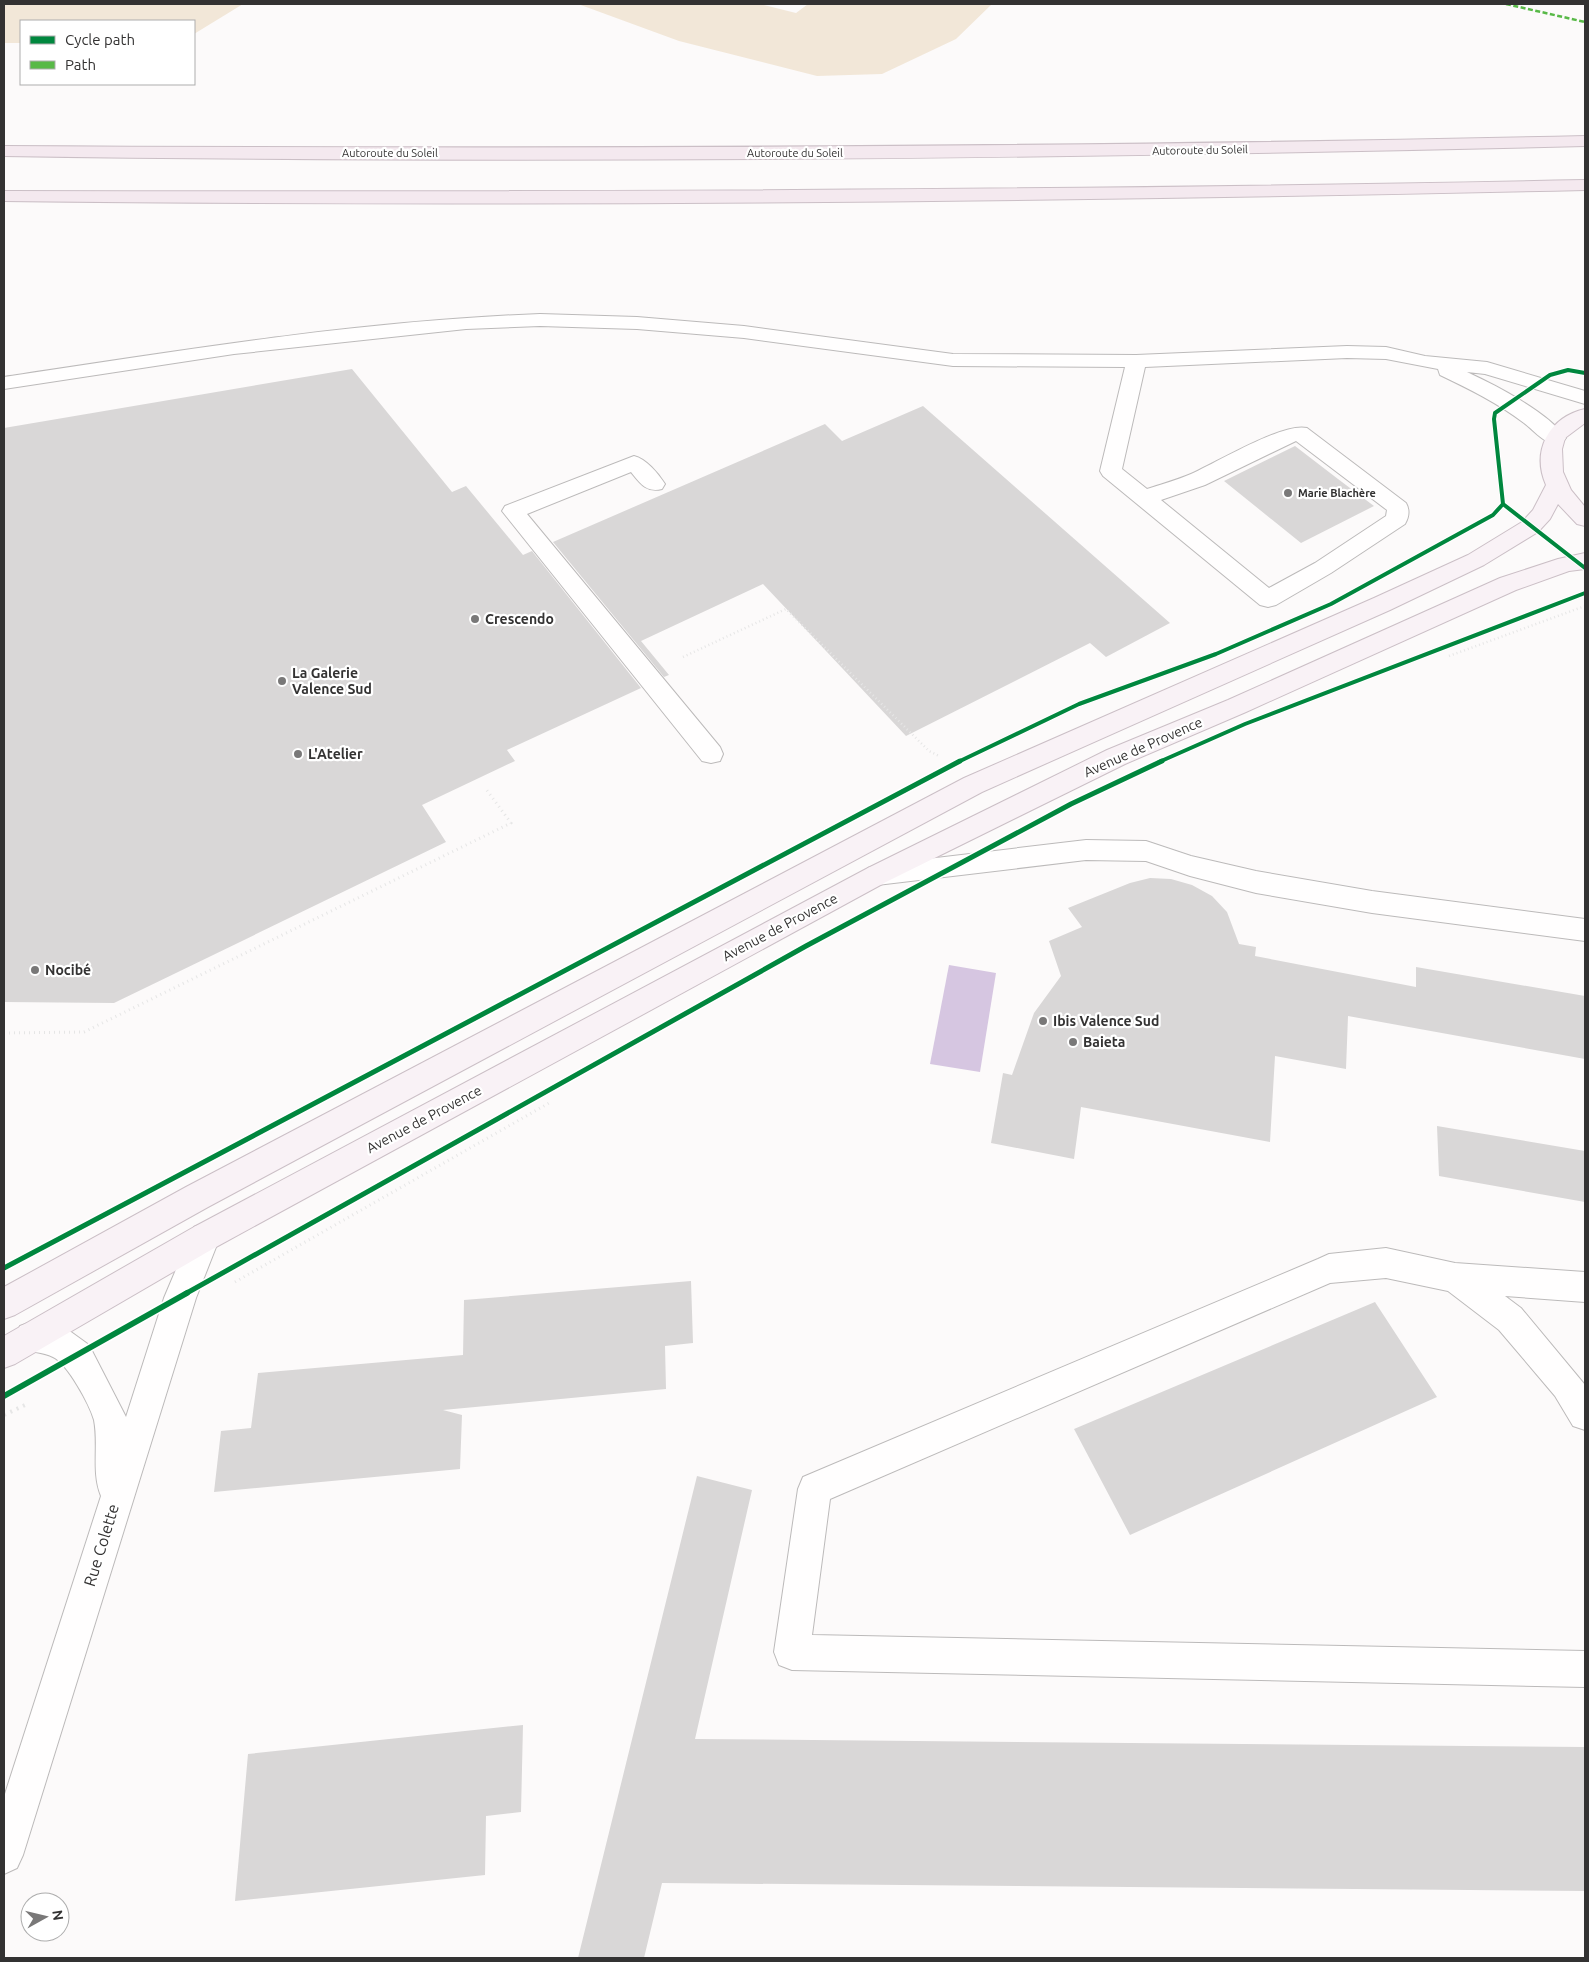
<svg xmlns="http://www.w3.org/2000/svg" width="1589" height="1962" font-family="Ubuntu,sans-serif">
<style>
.green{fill:#f2e7d8}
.water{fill:#d6c6e1}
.building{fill:#d9d7d7}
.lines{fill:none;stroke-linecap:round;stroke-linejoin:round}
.lane-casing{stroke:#bcbaba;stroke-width:2}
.street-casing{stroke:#bcbaba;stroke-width:2}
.primary-casing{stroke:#cbbfc6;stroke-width:2}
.highway-casing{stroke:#cbbfc6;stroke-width:2}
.path-far2{stroke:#e6e6e6;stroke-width:2.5;stroke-dasharray:1 3;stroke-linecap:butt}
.path-far1{stroke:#e6e6e6;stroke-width:3;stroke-dasharray:1 4;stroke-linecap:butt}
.path{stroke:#e6e6e6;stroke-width:4;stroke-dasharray:2 5;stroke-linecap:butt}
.lane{fill:#fffefe;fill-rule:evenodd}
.street{fill:#fffefe;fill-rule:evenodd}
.primary{fill:#f9f2f6;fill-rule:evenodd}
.highway{fill:#f4e9ef;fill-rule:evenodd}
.quiet{stroke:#58b947;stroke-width:2.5;stroke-dasharray:5 2.5;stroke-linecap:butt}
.cycleway-far2-casing{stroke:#fff;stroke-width:6}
.cycleway-far1-casing{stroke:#fff;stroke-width:8}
.cycleway-casing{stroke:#fff;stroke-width:9}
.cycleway-far2{stroke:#00873e;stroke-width:4}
.cycleway-far1{stroke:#00873e;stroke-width:5}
.cycleway{stroke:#00873e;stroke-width:6}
.poi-dot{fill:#797878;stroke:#fff;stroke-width:2}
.labels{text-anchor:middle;stroke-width:4.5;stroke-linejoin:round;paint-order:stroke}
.far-street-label{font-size:11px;fill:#333232;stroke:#fff}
.far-poi-label{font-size:11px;font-weight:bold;fill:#333232;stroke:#fff;text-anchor:start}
.poi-label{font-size:14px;font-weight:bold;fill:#333232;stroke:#fff;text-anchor:start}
.street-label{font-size:14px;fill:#333232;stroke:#fff}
.near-street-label{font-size:16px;fill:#333232;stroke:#fff}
</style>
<rect width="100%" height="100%" fill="#fcfafa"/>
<!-- green -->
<path class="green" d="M4 4H243L194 34V21H21V43H4Z
M578 4H760L796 13 808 4H992L956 39 882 74 817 76 679 41Z"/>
<!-- water -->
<path class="water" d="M949 965 996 973 980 1072 930 1064Z"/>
<!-- building -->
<path class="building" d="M352 369 452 492 466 486 523 555 532 551 641 688 507 750 515 761 422 805 446 842 114 1003 4 1002V428Z
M923 406 1170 623 1106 657 1090 643 906 736 763 584 641 641 669 675 664 677 553 542 825 424 842 441Z
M1295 446 1338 479 1374 506 1301 543 1224 481Z
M1150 878 1171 879 1192 885 1212 896 1227 912 1239 944 1256 947 1255 956 1416 987V967L1585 996V1059L1348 1016 1346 1069 1275 1056 1270 1142 1081 1107 1074 1159 991 1143 1003 1073 1012 1075 1034 1013 1061 976 1049 941 1082 927 1068 908 1130 883Z
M1437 1126 1585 1151V1202L1439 1176Z
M691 1281 693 1343 665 1346 666 1389 443 1410 462 1415 460 1469 214 1492 221 1431 251 1428 258 1373 463 1355 464 1300Z
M1375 1302 1437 1397 1130 1535 1074 1429Z
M697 1476 752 1490 695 1739 1585 1747V1891L662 1883 644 1958H578Z
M523 1725 521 1812 486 1816 485 1875 235 1901 248 1754Z"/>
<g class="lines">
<defs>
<path id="lane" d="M540 314 637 317 744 326 953 354 1136 355 1347 346 1386 347 1425 356 1487 362 1585 391V404L1485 374 1467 372C1495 385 1548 412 1566 438L1562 443C1546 447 1536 432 1524 423 1498 403 1469 389 1440 375L1438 369 1386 359 1347 358 1145 367 1122 469 1147 489C1162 484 1177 480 1191 474 1216 463 1283 422 1307 428L1406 503C1410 510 1409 517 1405 524L1331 573 1276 605 1268 607 1260 605 1103 476 1100 471 1125 367 953 366 744 338 637 329 540 326 466 329 234 354 4 389V377C182 350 360 321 540 314ZM1296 441 1387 510 1386 516 1315 563 1269 588 1161 500 1205 485Z
M634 456C646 459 658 473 665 484L662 489C646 493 640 483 631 472L527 514 720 747 723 754 720 761 711 763 702 761 502 511 505 506Z
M1086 840 1146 841 1191 856 1256 871 1372 891 1585 919V941L1372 913 1256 893 1190 876 1146 861 1086 860 877 885 868 882 864 875 868 868 877 865Z
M1386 1248 1455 1263 1585 1272V1302L1505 1296 1521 1308 1585 1385V1430L1573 1426 1555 1396 1499 1330 1448 1291 1386 1278 1330 1283 830 1499 812 1635 1585 1651V1687L792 1670 779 1665 774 1652 798 1489 803 1477 1318 1259 1329 1254Z"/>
<path id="street" d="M205 1223 216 1227 220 1237 196 1298 23 1855 17 1868 4 1874V1797L101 1496C91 1472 99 1445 94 1420 90 1405 67 1363 53 1357 43 1352 30 1352 20 1348L15 1337 20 1326 31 1322 60 1328 71 1332 89 1345 126 1417 164 1298 194 1227Z"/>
<path id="primary" d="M1585 409V423L1565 438 1562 449 1563 472 1571 490 1585 507V526L1577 524 1558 504 1550 519 1538 532 1484 565 1390 610 982 792 208 1207 15 1315 4 1319V1287L186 1187 964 778 1374 598 1468 555 1522 522 1533 510 1546 485C1531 451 1549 417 1585 409Z
M1585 553V569L1569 571 1516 590 1246 712 1125 764 886 882 216 1247 15 1364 4 1368V1336L194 1227 868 868 1107 750 1228 700 1500 578 1558 559Z"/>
<path id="highway" d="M1585 136V146C1058 159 531 164 4 156V146C531 149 1058 148 1585 136Z
M1585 180V190C1058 202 531 207 4 201V191C531 192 1058 191 1585 180Z"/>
</defs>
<!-- lane casing -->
<use href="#lane" class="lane-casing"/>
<!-- street casing -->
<use href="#street" class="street-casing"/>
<!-- primary casing -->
<use href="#primary" class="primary-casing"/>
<!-- highway casing -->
<use href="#highway" class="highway-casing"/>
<!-- path-far2 -->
<path class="path-far2" d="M1449 656 1585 606
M683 657 786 609 929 751 939 756"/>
<!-- path-far1 -->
<path class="path-far1" d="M4 1033 84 1032 511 823 486 789
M235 1282 549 1103"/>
<!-- path -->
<path class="path" d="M4 1415 27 1404"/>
<!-- lane -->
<use href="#lane" class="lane"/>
<!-- street -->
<use href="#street" class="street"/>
<!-- primary -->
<use href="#primary" class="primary"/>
<!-- highway -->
<use href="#highway" class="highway"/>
<!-- quiet -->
<path class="quiet" d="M1506 4 1585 22"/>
<defs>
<path id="cycleway-far2" d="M1585 373 1568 370 1550 375 1495 413 1494 419 1503 504 1585 568
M958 762 1079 704 1216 654 1331 604 1493 515 1503 504
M1159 762 1245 724 1585 593"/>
<path id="cycleway-far1" d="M4 1268 960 761
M185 1294 806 946 1071 804 1162 761"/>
<path id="cycleway" d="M4 1396 187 1293"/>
</defs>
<!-- cycleway-far2 casing -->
<use href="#cycleway-far2" class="cycleway-far2-casing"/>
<!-- cycleway-far1 casing -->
<use href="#cycleway-far1" class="cycleway-far1-casing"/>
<!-- cycleway casing -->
<use href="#cycleway" class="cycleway-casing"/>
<!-- cycleway-far2 -->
<use href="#cycleway-far2" class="cycleway-far2"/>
<!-- cycleway-far1 -->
<use href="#cycleway-far1" class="cycleway-far1"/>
<!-- cycleway -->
<use href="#cycleway" class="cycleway"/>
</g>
<!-- markers -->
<g class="poi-dot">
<circle cx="1288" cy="493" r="5"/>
<circle cx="475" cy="619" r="5"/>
<circle cx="282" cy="681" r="5"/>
<circle cx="298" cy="754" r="5"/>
<circle cx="35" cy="970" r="5"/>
<circle cx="1043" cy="1021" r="5"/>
<circle cx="1073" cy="1042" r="5"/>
</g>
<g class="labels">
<!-- far-street labels -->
<g class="far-street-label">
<text transform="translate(1200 150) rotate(-1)" y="4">Autoroute du Soleil</text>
<text x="390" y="157">Autoroute du Soleil</text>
<text x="795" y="157">Autoroute du Soleil</text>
</g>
<!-- far-poi labels -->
<g class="far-poi-label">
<text x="1298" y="497">Marie Blachère</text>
</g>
<!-- poi labels -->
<g class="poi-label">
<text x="485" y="624">Crescendo</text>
<text x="292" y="678">La Galerie<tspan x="292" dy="16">Valence Sud</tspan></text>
<text x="308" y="759">L'Atelier</text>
<text x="45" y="975">Nocibé</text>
<text x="1053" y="1026">Ibis Valence Sud</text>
<text x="1083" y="1047">Baieta</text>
</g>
<!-- street labels -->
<g class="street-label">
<text transform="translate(1143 747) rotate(-24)" y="5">Avenue de Provence</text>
<text transform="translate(780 927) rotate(-28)" y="5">Avenue de Provence</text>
<text transform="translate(424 1119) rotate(-28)" y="5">Avenue de Provence</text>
</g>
<!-- near-street labels -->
<g class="near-street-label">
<text transform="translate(101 1545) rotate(-73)" y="6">Rue Colette</text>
</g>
</g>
<!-- border -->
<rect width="1589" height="1962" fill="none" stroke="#333232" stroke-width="10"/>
<!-- legend -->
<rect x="20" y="20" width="175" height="65" fill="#ffffff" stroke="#adadad"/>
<rect x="30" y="36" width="25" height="8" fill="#00873e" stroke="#adadad"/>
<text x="65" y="45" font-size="15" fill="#333232">Cycle path</text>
<rect x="30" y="61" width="25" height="8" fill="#58b947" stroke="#adadad"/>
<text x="65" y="70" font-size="15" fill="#333232">Path</text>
<!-- north arrow -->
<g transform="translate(45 1917) rotate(82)"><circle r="24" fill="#ffffff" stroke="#adadad"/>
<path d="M0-4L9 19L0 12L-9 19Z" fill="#797878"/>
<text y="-8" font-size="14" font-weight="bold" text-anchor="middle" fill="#333232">N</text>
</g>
</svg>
